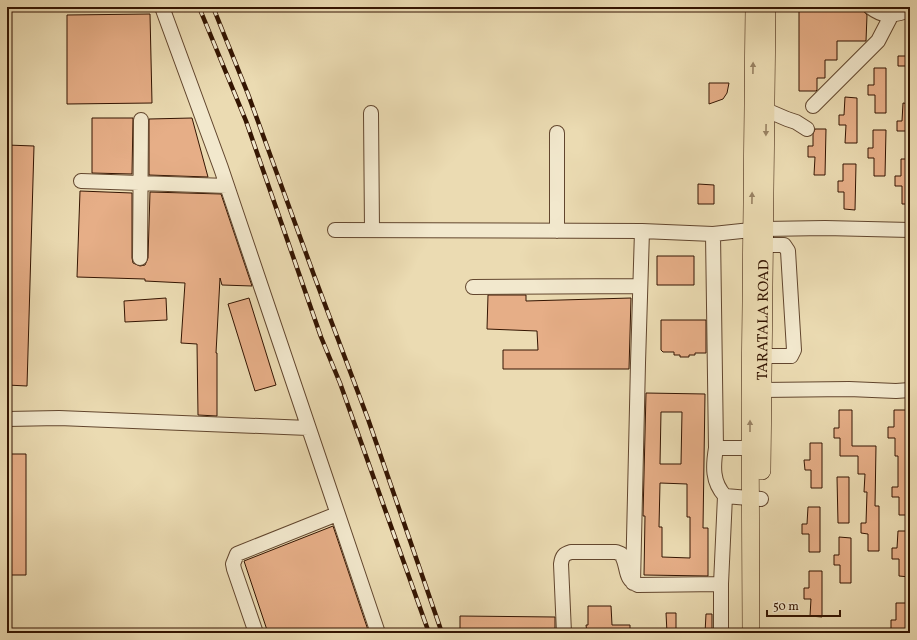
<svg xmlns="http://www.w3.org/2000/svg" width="917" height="640" viewBox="0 0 917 640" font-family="Vollkorn,serif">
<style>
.building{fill:#e6ae87;stroke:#341502;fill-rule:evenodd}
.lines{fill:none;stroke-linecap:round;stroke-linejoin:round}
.minor-casing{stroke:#62462e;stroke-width:16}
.major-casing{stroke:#341502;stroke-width:18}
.minor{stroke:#f2e8cd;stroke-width:14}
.major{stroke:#ebdbb2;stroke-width:17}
.rail-casing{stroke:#341502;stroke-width:4.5}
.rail{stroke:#f2e8cd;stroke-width:3;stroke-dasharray:9;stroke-linecap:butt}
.oneway{fill:#998263}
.labels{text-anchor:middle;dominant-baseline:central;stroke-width:4;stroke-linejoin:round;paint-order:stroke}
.street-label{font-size:15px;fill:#341502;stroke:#f2e8cd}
</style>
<rect width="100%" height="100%" fill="#ebdbb2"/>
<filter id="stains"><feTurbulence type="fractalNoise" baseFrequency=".005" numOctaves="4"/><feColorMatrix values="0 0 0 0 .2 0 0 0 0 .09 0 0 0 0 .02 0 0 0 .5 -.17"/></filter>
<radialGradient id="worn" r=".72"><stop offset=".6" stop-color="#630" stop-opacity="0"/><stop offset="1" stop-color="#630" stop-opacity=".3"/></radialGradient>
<!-- building -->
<path class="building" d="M799 7 862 9 867 15 866 41H837V60H825V78H817V90L816 91H799Z
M150 14 152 103 67 104V15Z
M898 56H910V66H898Z
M874 68H886V113H875V95H868V85H874Z
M709 83H729L727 93 723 99 709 104Z
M845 97 857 98V143H845L846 125H839V115H844Z
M903 103 910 104V131H897V121H902Z
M92 118H133L132 174 92 173Z
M192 118 208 177 149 175V119Z
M815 129H826L825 175H814L815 157H808V146H813V134Z
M873 130H886L885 176H874V158H868V148H873Z
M7 145 34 146 27 386 7 385Z
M901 159H910V204H902V186H895V176H901Z
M843 164H856L855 210 844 209V192H838V181H843Z
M698 184 714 185V204H698Z
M80 191 132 193V258L133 263 140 266 145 265 148 258 150 192 221 194 252 286 222 285 220 278 216 353H217V416L198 415 197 344 181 343 185 283 145 281V279L77 277Z
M657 256H694V285H657Z
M488 295H526V301L631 298 629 369H503V350H538L537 331 487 329Z
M166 298 167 320 125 322 124 301Z
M249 298 276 385 255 391 228 304Z
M661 320H706V353H695V355H689V357H680V355H674V352H663L661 350Z
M646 393 705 394 703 528H708V576L644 575 645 516H643ZM661 412H682L681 464H660ZM660 483 687 484V517H690V558L662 557V527H659Z
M839 410H852V446H876L875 506H879V551H868V534L861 533V523H866L867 492H864L865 474H858V456H840V438H834V428H839Z
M894 410H906V470H910V515H899V497H892V487H898V456H895V438H888V427H894Z
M810 443H822V488H811V470H805L804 460H810Z
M7 454H26V575H7Z
M837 477H849V523H838Z
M808 507H820V552H809V534H802V524H807Z
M333 526 369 633H268L244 561Z
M898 531H910V577L899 576V559H892V548H897Z
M839 537 851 538V583H840V565H834V555H839Z
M809 571H822V617L810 616 811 599H804V588H809Z
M896 603H909V633H897V630H891V620H896Z
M588 606H611L612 625H630V633H587L586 625H588Z
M666 613H676V633H667Z
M706 614H712V633H705Z
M460 616 555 617V633H460Z"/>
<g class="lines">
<!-- minor casing -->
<g class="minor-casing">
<path id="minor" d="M162 7 221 168 378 633
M870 7C886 19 893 15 910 10
M813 106 878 41 891 16
M766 110 787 119 796 122 807 129
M371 113 372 230
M81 181 227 186
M764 229 825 228 910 230
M335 230 642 231 713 234 751 230
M557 231V133
M713 234 716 448C713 466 712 482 725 496L721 584V633
M140 258 141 120
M473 287 640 286
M763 356H791L794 350 788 251 784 245H764
M762 390 849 389 896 391 910 390
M7 419 59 418 308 428
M716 448H761
M725 496 761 499
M633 583 638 363 642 231
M256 633 234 569 233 564 237 554 337 514
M564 633 561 564C562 556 564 554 571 552H616L621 554C629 566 623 579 638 585L721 584"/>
</g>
<!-- major casing -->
<g class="major-casing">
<g id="major">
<path id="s1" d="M762 471 767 7"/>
<path d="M751 633 750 401 754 7"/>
</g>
</g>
<!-- minor -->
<use href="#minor" class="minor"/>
<!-- major -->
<use href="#major" class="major"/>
<!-- rail casing -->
<g class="rail-casing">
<path id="rail" d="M199 7 246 121 321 337 340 383 429 633
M213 7 248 94 315 278 368 419 442 633"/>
</g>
<!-- rail -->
<use href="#rail" class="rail"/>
</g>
<!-- one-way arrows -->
<defs><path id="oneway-solid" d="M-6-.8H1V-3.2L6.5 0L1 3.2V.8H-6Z"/></defs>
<g class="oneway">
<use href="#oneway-solid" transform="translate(753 68) rotate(-89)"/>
<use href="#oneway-solid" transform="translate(766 130) rotate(91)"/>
<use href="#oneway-solid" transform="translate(752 198) rotate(-89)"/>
<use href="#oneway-solid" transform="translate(750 426) rotate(-90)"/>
</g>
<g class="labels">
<!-- street labels -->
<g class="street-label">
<text stroke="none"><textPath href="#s1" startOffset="151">TARATALA ROAD</textPath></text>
</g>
</g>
<!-- margin -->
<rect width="917" height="640" fill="none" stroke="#ebdbb2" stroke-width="24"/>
<rect x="8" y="8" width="901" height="624" fill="none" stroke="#341502" stroke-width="2"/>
<rect x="12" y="12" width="893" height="616" fill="none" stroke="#341502"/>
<!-- scale -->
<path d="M767 610v6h73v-6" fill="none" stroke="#341502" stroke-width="2"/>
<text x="773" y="610" font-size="12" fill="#341502" stroke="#f2e8cd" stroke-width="3" paint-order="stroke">50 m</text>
<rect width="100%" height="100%" filter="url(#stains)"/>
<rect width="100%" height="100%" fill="url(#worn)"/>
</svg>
